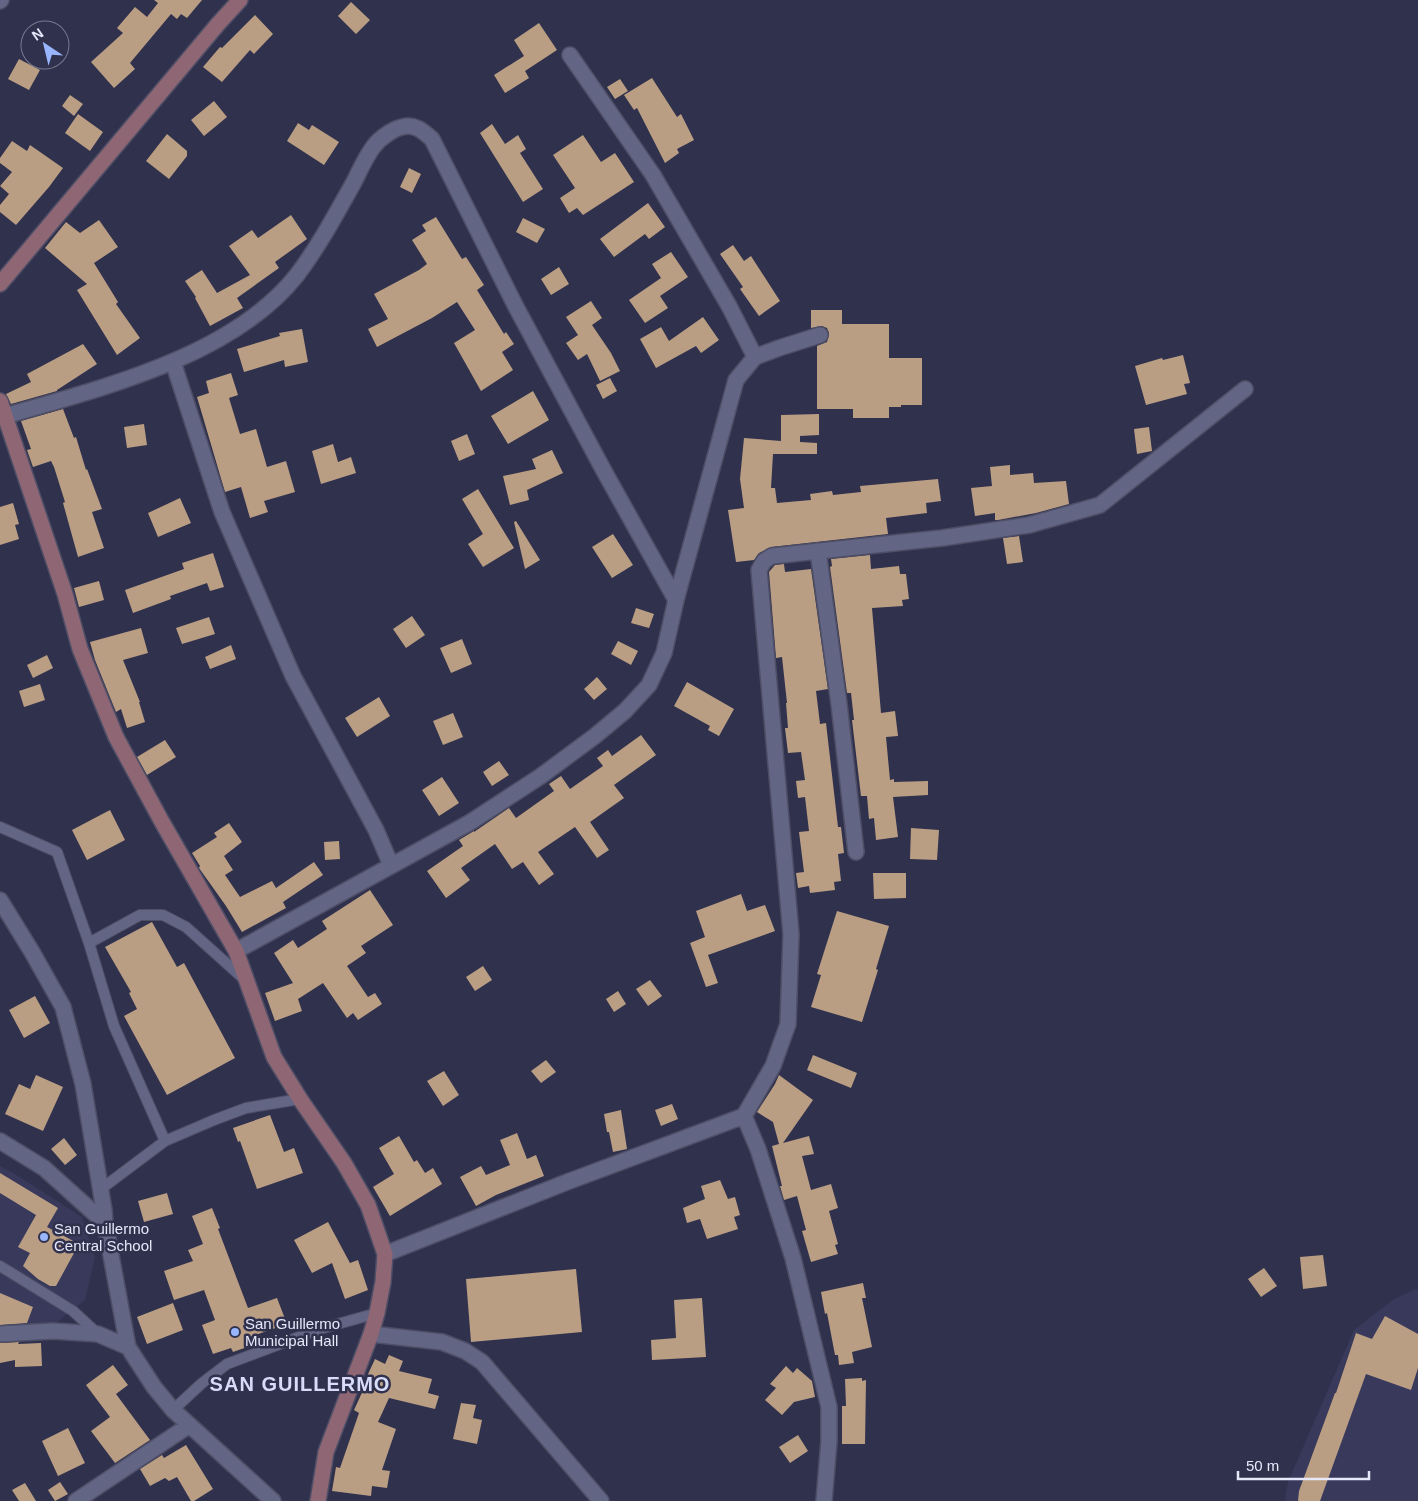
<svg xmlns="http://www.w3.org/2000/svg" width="1418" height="1501" viewBox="0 0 1418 1501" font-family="Arial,sans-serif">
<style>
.built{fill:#393a5b}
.building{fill:#ba9e84}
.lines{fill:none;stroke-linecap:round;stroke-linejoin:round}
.lane-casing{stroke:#4e4e66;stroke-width:12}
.street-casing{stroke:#4e4e66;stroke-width:18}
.secondary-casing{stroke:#4e4e66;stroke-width:18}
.lane{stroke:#626584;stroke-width:10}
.street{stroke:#626584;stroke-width:15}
.secondary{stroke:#8f6674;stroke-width:15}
.poi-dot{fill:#99b5fd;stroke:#30314d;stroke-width:2}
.labels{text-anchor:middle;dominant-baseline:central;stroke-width:5;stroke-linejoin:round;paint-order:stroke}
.poi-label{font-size:15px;fill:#e6e8fa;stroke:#30314d;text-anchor:start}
.district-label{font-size:20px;font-weight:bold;letter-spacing:1px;fill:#d9dcf9;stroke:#30314d}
</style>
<rect width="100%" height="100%" fill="#30314d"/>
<!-- built -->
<path class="built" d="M0 1166 15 1174 82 1217 95 1257 85 1300 48 1329 0 1334Z
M1416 1289 1418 1290V1501H1285L1288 1482 1354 1330 1394 1299Z"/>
<!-- building -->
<path class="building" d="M154 0H202L187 18 181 14 177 19 171 14 130 63 135 69 114 88 91 62 123 33 117 28 135 7 147 17 158 3Z
M351 2 370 20 356 34 338 16Z
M255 15 273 34 254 54 250 50 222 82 203 67 220 47 222 48Z
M539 23 557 50 525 71 529 78 505 93 494 75 524 56 514 40Z
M19 59 40 70 29 90 8 79Z
M652 78 677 117 681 114 694 140 677 149 679 153 665 163 637 108 634 110 624 95Z
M620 79 628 91 615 99 607 87Z
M70 95 83 104 74 116 62 106Z
M214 101 227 117 204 136 191 120Z
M78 114 103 132 90 151 65 133Z
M298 123 309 130 312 125 339 142 324 165 287 141Z
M492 124 505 144 518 135 526 149 520 153 543 189 523 202 480 133Z
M167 134 187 151V156L169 179 146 161Z
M583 135 601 162 615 153 634 182 583 215 577 208 569 213 560 198 575 188 553 155Z
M12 141 27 151 30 145 63 168 49 187 16 225 0 212V205L9 194 0 186 12 172 0 163V158Z
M409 168 421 174 412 193 400 187Z
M648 203 665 227 649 239 645 234 614 257 600 239Z
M291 215 307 239 275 262 279 268 237 298 243 308 210 326 195 298 196 297 185 281 202 270 217 293 250 275 229 246 252 230 258 238Z
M436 217 462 259 466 257 484 285 477 290 504 334 506 332 514 344 502 352 513 370 481 391 454 343 475 330 457 302 432 318 377 347 368 329 388 319 374 294 419 270 427 264 412 240 426 231 422 225Z
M523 218 545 229 537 243 516 232Z
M99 220 118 247 94 263 118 302 116 304 140 338 117 355 77 290 87 284 45 248 66 222 80 233Z
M733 245 744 261 751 256 780 301 759 316 740 289 743 287 720 254Z
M671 252 688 277 660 296 668 308 645 323 629 300 661 278 652 264Z
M559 267 569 284 551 295 541 279Z
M591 301 602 318 592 325 611 353 620 371 600 381 587 354 578 360 566 343 578 335 566 317Z
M811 310H842V324H889V358H922V405H901V407H889V418H853V409H817V346L827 342 829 333 827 328 822 326 811 328Z
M703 317 719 340 701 353 696 346 656 368 640 339 661 327 669 341Z
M302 329 308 362 285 367 284 360 244 372 237 349 280 336 279 333Z
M83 344 97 364 57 390V391L11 404 6 394 31 382 27 374Z
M1183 355 1190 383 1184 384 1187 394 1146 405 1135 366 1162 358 1163 360Z
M231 373 238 395 229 398 240 434 256 429 267 467 286 461 295 492 264 501 268 512 250 518 241 487 225 492 197 397 209 393 206 381Z
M610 378 617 391 603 399 596 385Z
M533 391 549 420 508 444 491 416Z
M63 409 74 438 76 437 86 470 87 469 102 509 92 512 104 548 78 557 63 503 65 502 54 467 51 461 33 467 27 450 31 449 21 421Z
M819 414V435L800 436V442L817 443V454H773L771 488H775L777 503 811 500 810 494 832 491 833 495 861 492 860 486 938 479 941 501 926 503 927 513 886 518 888 534 771 547 759 553 754 560 736 562 728 510 744 508 740 479 744 438 781 441V415Z
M144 424 147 445 127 448 124 427Z
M1149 427 1152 451 1137 454 1134 429Z
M467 434 475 454 459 461 451 441Z
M333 444 338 462 351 457 356 473 321 484 312 451Z
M552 450 563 473 527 490 529 500 510 505 503 476 536 469 532 459Z
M1010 465V475L1033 473 1034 483 1066 481 1069 504 1036 513 998 520H995V513L975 516 971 488 992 486 990 467Z
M478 489 514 548 483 567 468 544 483 534 462 499Z
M180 498 191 523 158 537 148 513Z
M13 503 19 524 15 525 19 539 0 545V507Z
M516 521 540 560 525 569 514 522Z
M613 534 633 565 612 578 592 547Z
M1019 536 1023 562 1007 564 1003 538Z
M213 553 224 587 210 591 207 583 170 596 171 599 133 613 125 590 184 569 182 563Z
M870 555 871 569 899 566 900 574H906L909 599 902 600 903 606 872 608 881 713 895 711 898 736 886 737 890 780 894 779V782L928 781V795L893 797 898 837 876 840 874 818 869 819 867 796H861L852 720H854L851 693H847L830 567 832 566 831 559Z
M784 564 785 572 811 569 828 689 816 691 820 724 826 723 838 827H841L844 853 838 854 841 881 834 882 835 890 810 893 809 886 798 888 796 873 804 872 799 832 809 831 805 797 798 798 796 781 805 780 801 752 788 753 785 728H788L786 703H787L782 657 776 658 769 572 775 565Z
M99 581 104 600 79 607 74 588Z
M636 608 654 614 649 628 631 623Z
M412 616 425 635 406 648 393 629Z
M209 617 215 634 182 644 176 628Z
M141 628 148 653 123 660 140 702H139L145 722 127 728 121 709 116 712 95 660 90 642Z
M462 639 472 664 451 673 440 648Z
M618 641 638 651 631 665 611 654Z
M231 645 236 659 210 669 205 657Z
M47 655 53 668 33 678 27 665Z
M597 677 607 689 594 700 584 689Z
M687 682 734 709 719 736 708 730 710 726 674 706Z
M40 684 45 700 24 707 19 691Z
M379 697 390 716 357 737 345 718Z
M453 713 463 737 443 745 433 721Z
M641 735 656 755 614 785 624 798 590 822 609 850 597 858 575 827 538 852 554 874 539 885 523 862 512 869 495 844 461 868 470 880 446 898 427 871 463 846 459 840 474 831V832L509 808 516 818 554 791 549 784 561 776 570 789 603 766 597 758 608 750 612 756Z
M165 740 176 757 147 775 137 757Z
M499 761 509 775 492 786 483 772Z
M442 777 459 803 439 816 422 790Z
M110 810 125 840 87 860 72 830Z
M229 823 242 842 224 856 233 870 225 875 240 897 272 881 276 888 314 862 323 875 283 902 286 908 242 932 226 906 199 868 200 866 192 853 217 837 214 833Z
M911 828 939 830 937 860 910 859Z
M339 841 340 859 325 860 324 842Z
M873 873H906V898L874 899Z
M370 890 393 925 361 946 366 953 347 966 368 997 375 993 382 1004 358 1020 353 1013 347 1018 323 983 298 999 302 1011 275 1021 265 993 293 983 274 953 293 940 298 948 327 929 322 921Z
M741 894 747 911 765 905 775 931 708 955 718 983 706 987 690 943 705 937 696 911Z
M837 911 889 926 876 969 878 970 862 1022 811 1007 821 975 817 974Z
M152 922 177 967 184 963 235 1058 167 1095 124 1016 137 1009 129 993 131 992 105 947Z
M483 966 492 980 475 991 466 977Z
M650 980 662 996 648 1006 636 989Z
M618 991 626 1004 614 1012 606 999Z
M35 996 50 1023 24 1038 9 1010Z
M813 1055 857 1073 851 1088 807 1070Z
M546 1060 556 1072 541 1083 531 1071Z
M444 1071 459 1095 443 1106 427 1081Z
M36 1075 63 1087 43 1131 5 1114 19 1084 30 1089Z
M779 1075 813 1100 783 1143 809 1136 814 1154 802 1156 811 1190 831 1184 838 1208 829 1211 838 1244 835 1245 838 1254 811 1262 802 1231 806 1230 797 1196 784 1200 780 1186H782L772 1146 779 1144 773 1122 757 1112 775 1084Z
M672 1104 678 1119 661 1126 655 1110Z
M621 1110 627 1149 613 1152 609 1132H607L604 1114Z
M270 1115 284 1152 294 1148 303 1173 257 1189 240 1141 238 1142 233 1128Z
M517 1133 527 1159 536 1155 544 1176 496 1195 476 1206 460 1177 481 1166 486 1175 510 1165 500 1140Z
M399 1136 414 1162 417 1160 425 1173 433 1168 442 1184 390 1216 373 1187 394 1174 379 1148Z
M64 1138 77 1155 65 1165 51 1149Z
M0 1173 58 1208 47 1227 79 1244 56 1286H50L38 1279 23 1266 30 1253 18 1247 36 1215 0 1193Z
M720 1180 728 1199 735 1197 740 1215 734 1217 738 1229 707 1239 700 1219 687 1223 683 1208 705 1199 701 1186Z
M167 1193 173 1214 144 1222 138 1201Z
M212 1208 220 1228 218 1229 248 1308 277 1298 287 1324 247 1338 250 1346 233 1352 231 1348 213 1354 202 1325 215 1320 204 1290 174 1300 164 1271 193 1261 188 1250 203 1244 192 1216Z
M328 1222 350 1263 358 1260 368 1290 345 1299 332 1263 312 1273 294 1240Z
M1323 1255 1327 1286 1303 1289 1300 1257Z
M1264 1268 1277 1286 1261 1297 1248 1279Z
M576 1269 582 1332 471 1342 466 1279Z
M863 1283 866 1298H862L872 1347 852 1352 854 1363 839 1365 838 1355H835L827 1313 825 1314 821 1292Z
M0 1293 33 1307 27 1323 0 1325Z
M702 1298 706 1357 652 1360 651 1340 676 1338 674 1300Z
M173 1303 183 1330 147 1344 137 1317Z
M1385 1316 1418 1334V1368L1411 1390 1366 1374 1320 1501H1298L1299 1491 1335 1393H1336L1356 1333 1372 1339Z
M19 1342 18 1344 41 1343 42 1366 15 1367V1360L0 1363V1343Z
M389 1355 403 1361 399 1371 432 1379 428 1393 439 1396 435 1409 389 1398 378 1422 396 1429 382 1470 390 1471 387 1488 372 1486 371 1496 332 1491 336 1467 340 1468 359 1413 354 1410 365 1386 363 1385 375 1359 385 1364Z
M113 1365 128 1385 116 1394 150 1440 115 1463 91 1431 110 1417 86 1385Z
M786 1366 793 1373 797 1368 812 1381 815 1397 794 1402 782 1415 765 1400 776 1388 770 1384Z
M862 1378V1381L866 1380 865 1444H842V1406H846L845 1379Z
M461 1403 476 1405 473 1418 482 1420 477 1444 453 1439Z
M68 1428 85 1463 58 1476 42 1441Z
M798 1435 808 1451 790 1463 779 1447Z
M186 1445 213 1489 194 1501H191L177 1477 169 1481 165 1478 150 1486 140 1469 162 1455 164 1458Z
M60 1482 68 1494 55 1501 48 1490Z
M25 1483 36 1501H19L12 1490Z"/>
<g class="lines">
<!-- lane casing -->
<g class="lane-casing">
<path id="lane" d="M0 827 57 852 89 943 114 1026 165 1141
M89 943 140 915H163L186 927 244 979
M101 1189 165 1141 214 1120 246 1108 300 1099
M0 1266 73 1311 98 1334
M173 1410 201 1384 227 1364 320 1329 377 1313"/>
</g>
<!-- street casing -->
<g class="street-casing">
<path id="street" d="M0 1 1 0
M570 55 653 175 729 306 755 357
M173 362 222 512 293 676 376 830 391 865
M5 416C101 388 232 357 297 275 319 246 336 214 354 182 360 170 366 156 374 146 380 138 393 129 402 127 414 123 423 131 432 139L515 305 604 471 676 600
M818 551 839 704 856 852
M0 900 32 952 63 1007 83 1084 104 1210 105 1223 128 1347 154 1387 173 1410 273 1501
M236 951 469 823 541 776 595 736 625 711 649 685 664 653 676 600 736 380 755 357 779 348 820 335
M744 1116 758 1149 793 1258 829 1407V1441L824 1501
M0 1141 44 1168 105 1223
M385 1254 567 1182 744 1116 773 1066 788 1024 791 934 759 570 764 561 772 556 942 538 1029 525 1100 505 1245 389
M0 1334 53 1331 98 1334 128 1347
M371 1334 442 1342 465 1351 482 1362 601 1501
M76 1501 188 1426"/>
</g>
<!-- secondary casing -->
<g class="secondary-casing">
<path id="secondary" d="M0 284 218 24 240 0
M0 401 65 594 80 649 116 737 162 822 236 951 274 1057 300 1099 344 1163 368 1205 385 1254 383 1282 377 1313 371 1334 326 1452 318 1501"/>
</g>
<!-- lane -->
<use href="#lane" class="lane"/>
<!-- street -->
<use href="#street" class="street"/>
<!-- secondary -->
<use href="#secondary" class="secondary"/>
</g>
<!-- markers -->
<g class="poi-dot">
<circle cx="44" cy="1237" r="5"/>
<circle cx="235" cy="1332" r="5"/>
</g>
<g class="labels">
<!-- poi labels -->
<g class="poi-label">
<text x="54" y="1228">San Guillermo<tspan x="54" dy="17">Central School</tspan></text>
<text x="245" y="1323">San Guillermo<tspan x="245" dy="17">Municipal Hall</tspan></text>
</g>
<!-- district labels -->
<g class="district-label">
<text x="300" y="1384">SAN GUILLERMO</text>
</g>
</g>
<!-- north arrow -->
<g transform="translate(45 45) rotate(325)"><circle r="24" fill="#30314d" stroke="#797a92"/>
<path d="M0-4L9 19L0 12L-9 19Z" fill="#99b5fd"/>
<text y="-8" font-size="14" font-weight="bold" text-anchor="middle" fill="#e6e8fa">N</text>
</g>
<!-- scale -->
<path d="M1238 1471v8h131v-8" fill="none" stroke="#e6e8fa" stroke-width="2.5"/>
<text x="1246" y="1471" font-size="15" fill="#e6e8fa" stroke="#30314d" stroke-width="4" paint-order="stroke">50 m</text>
</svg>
